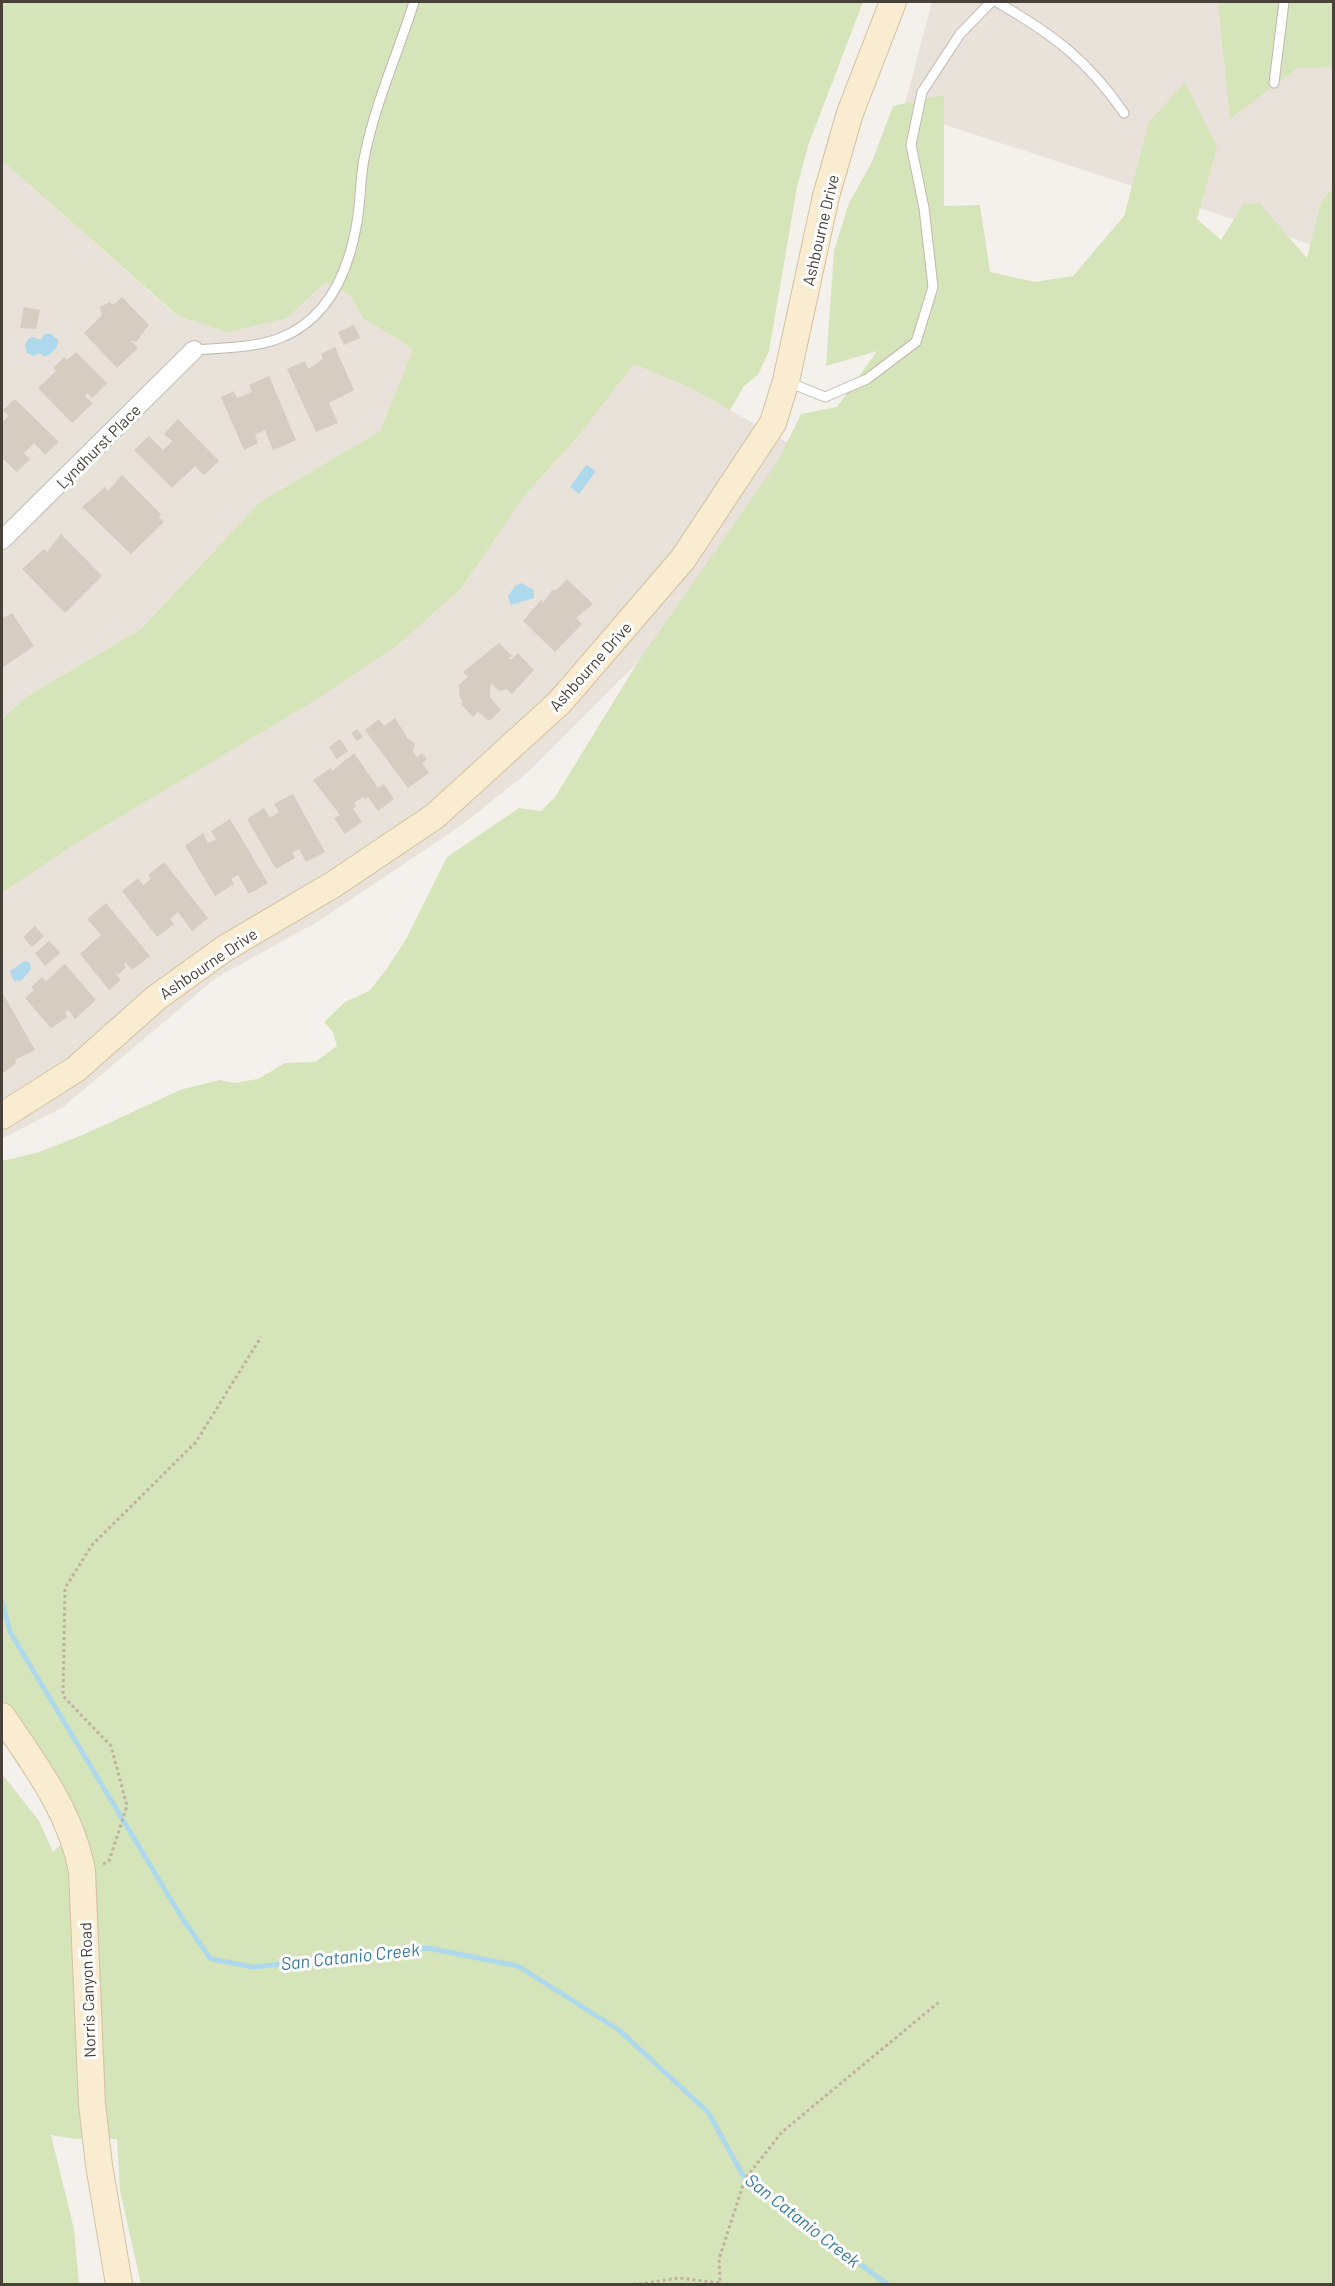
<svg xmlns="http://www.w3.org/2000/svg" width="1335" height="2286" viewBox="0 0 1335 2286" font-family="Barlow,sans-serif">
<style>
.residential{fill:#e8e2da}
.green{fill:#d5e4b9}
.water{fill:#aed8eb}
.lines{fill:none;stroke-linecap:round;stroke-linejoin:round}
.stream{stroke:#aed8eb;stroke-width:5}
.building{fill:#d5ccc2}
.lane-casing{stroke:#bfb8af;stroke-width:11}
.street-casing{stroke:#bfb8af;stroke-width:20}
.secondary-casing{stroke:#d2c1a1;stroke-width:28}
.path{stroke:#c0b2a1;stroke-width:3;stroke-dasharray:3 3;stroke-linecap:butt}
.lane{stroke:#fff;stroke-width:9}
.street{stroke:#fff;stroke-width:18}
.secondary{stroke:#faecd0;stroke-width:26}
.labels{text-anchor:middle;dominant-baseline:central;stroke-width:6;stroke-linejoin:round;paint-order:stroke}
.street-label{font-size:16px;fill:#48413a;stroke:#fff}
.water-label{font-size:18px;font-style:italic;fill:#387b9c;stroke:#fff}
</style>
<rect width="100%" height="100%" fill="#f4f1ec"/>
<!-- residential -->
<path class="residential" d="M932 2H1333V252L903 111Z
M4 162 178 317 287 318 326 282 350 295 363 318 413 349 380 431 260 502 141 629 28 696 2 719V166Z
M634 364 695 390 797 448 638 662 527 773 463 824 319 921 216 978 63 1107 2 1139V893L75 844 316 700 398 645 460 590 525 495 580 434Z"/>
<!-- green -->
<path class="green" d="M2 2H863L808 146 797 187 769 351 758 375 744 386 730 410 695 390 634 364 580 434 525 495 460 590 398 645 316 700 75 844 2 893V719L28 696 141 629 260 502 380 431 413 349 363 318 350 295 326 282 287 318 228 332 178 316 5 163 2 166Z
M1218 2H1333V67L1298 68 1230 119Z
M1185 82 1217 147 1197 219 1221 240 1244 203 1260 204 1307 258 1321 202 1333 188V2284H141L120 2191 117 2139H76L51 2135 74 2229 79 2284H2V1774L39 1821 53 1852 81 1825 62 1784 2 1699V1161L39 1152 85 1134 180 1090 219 1080 235 1083 258 1079 285 1063 315 1062 337 1046 333 1032 324 1022 345 1002 369 991 386 970 406 939 447 857 519 808 541 811 555 797 638 662 778 461 801 414 837 407 877 351 826 366 834 251 849 203 872 162 893 106 944 95V206L980 205 990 272 1035 282 1073 276 1124 216 1149 122Z"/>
<!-- water -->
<path class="water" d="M45 334H51L58 340C59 347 51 356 44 356L39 353 34 356 27 353 25 345 28 339 33 337 41 340Z
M586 465 596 471 579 494 570 487Z
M521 583 534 590V598L511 605 508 596 515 586Z
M25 961 30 963 31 969 22 980 14 981 10 971Z"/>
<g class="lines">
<!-- stream -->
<path class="stream" d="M2 1601 10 1632 182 1918 211 1959 253 1967 428 1948 518 1966 619 2030 708 2112 745 2179 887 2284"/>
</g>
<!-- building -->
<path class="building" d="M122 297 149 325 136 342 130 340 138 348 117 368 84 333 102 315 100 307 110 302 113 305Z
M24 307 40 310 36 329 20 328Z
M354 325 360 338 344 345 338 332Z
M335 347 354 390 329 403 338 423 316 432 287 369 305 361 308 369 323 359 321 354Z
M76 352 107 383 92 398 87 393 85 396 93 403 72 423 38 388 56 371 53 368 64 357 67 360Z
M269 376 296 440 273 450 265 430 255 435 258 443 244 450 221 397 234 391 237 398 252 392 249 385Z
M15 399 59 442 45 455 34 443 24 453 30 459 17 472 2 458V422L9 416 3 410Z
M178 419 219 461 204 475 195 466 172 488 134 450 149 436 163 450 172 441 164 434Z
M122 475 161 514 159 517 164 522 131 554 82 507 105 487 108 491Z
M61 534 102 576 65 613 22 569 44 549 47 552Z
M567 579 593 604 576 618 582 624 555 652 523 621 541 600 543 603 552 590H556Z
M12 613 34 646 2 668V615L4 618Z
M499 643 512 656 509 658 511 660 518 653 534 670 512 694 507 689 499 691 492 684 490 686V697L501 710 489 721 478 712 473 717 461 704 463 702 460 698 459 685 468 677 463 672Z
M395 718 408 739 415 743 413 752 417 757 422 753 427 759 422 763 429 773 408 788 365 730 379 719 384 726Z
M357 729 363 737 357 741 351 733Z
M340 739 348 751 337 759 329 747Z
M354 753 378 788 384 784 394 799 378 811 368 797 365 800 363 797 354 803 356 806 353 809 362 822 345 834 334 818 340 815 313 780 331 768 332 771Z
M293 794 325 852 306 862 299 849 292 853 295 858 276 869 247 819 264 808 270 818 279 812 274 804Z
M230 819 268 883 249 894 238 875 231 879 234 884 215 896 185 846 203 833 208 843 216 839 211 831Z
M164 862 208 918 192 931 178 912 170 919 174 924 157 937 122 891 138 878 143 885 151 879 148 875Z
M106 903 150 956 132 970 126 963 124 964 126 967 119 974 115 973 121 980 109 990 80 954 101 935 87 919Z
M35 926 44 936 32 947 23 937Z
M49 941 60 953 45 966 35 953Z
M65 964 96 1000 75 1019 68 1010 65 1013 68 1017 51 1028 25 998 34 990 31 987 42 977 46 981Z
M2 992 35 1050 15 1060 16 1063 2 1074Z"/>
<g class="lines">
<!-- lane casing -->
<g class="lane-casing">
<path id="lane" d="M997 2C1052 34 1087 59 1124 113
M1274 83 1284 2
M194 350C221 348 255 348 280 338 329 319 349 270 357 222 361 199 360 176 365 154 376 101 398 53 414 2
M788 382 825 397 867 379 916 342 933 287 924 208 911 145 922 92 960 34 991 2"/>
</g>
<!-- street casing -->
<g class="street-casing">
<path id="street" d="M2 540 194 350"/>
</g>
<!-- secondary casing -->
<g class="secondary-casing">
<path id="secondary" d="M2 1116 76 1069 156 998 224 949 334 884 435 816 560 702 683 559 773 423 786 381 826 196 850 113 893 2
M2 1716C35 1765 71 1812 82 1871L92 2104 99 2165 119 2284"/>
</g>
<!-- path -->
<path class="path" d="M103 1864 109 1861 127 1806 111 1746 63 1696 65 1588 92 1545 196 1442 261 1337
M639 2284 679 2278 720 2283 719 2259 745 2179 782 2132 939 2002"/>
<!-- lane -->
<use href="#lane" class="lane"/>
<!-- street -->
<use href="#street" class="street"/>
<!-- secondary -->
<use href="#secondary" class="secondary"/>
</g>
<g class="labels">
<!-- street labels -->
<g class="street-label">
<text transform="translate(820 230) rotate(-77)">Ashbourne Drive</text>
<text transform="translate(98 446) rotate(-45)">Lyndhurst Place</text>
<text transform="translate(590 666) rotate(-48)">Ashbourne Drive</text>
<text transform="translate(208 963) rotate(-34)">Ashbourne Drive</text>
<text transform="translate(87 1990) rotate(-92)">Norris Canyon Road</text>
</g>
<!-- water labels -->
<g class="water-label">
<text transform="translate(350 1956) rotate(-6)">San Catanio Creek</text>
<text transform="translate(803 2220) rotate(38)">San Catanio Creek</text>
</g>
</g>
<!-- border -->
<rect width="1335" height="2286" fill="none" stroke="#48413a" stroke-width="6"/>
</svg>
